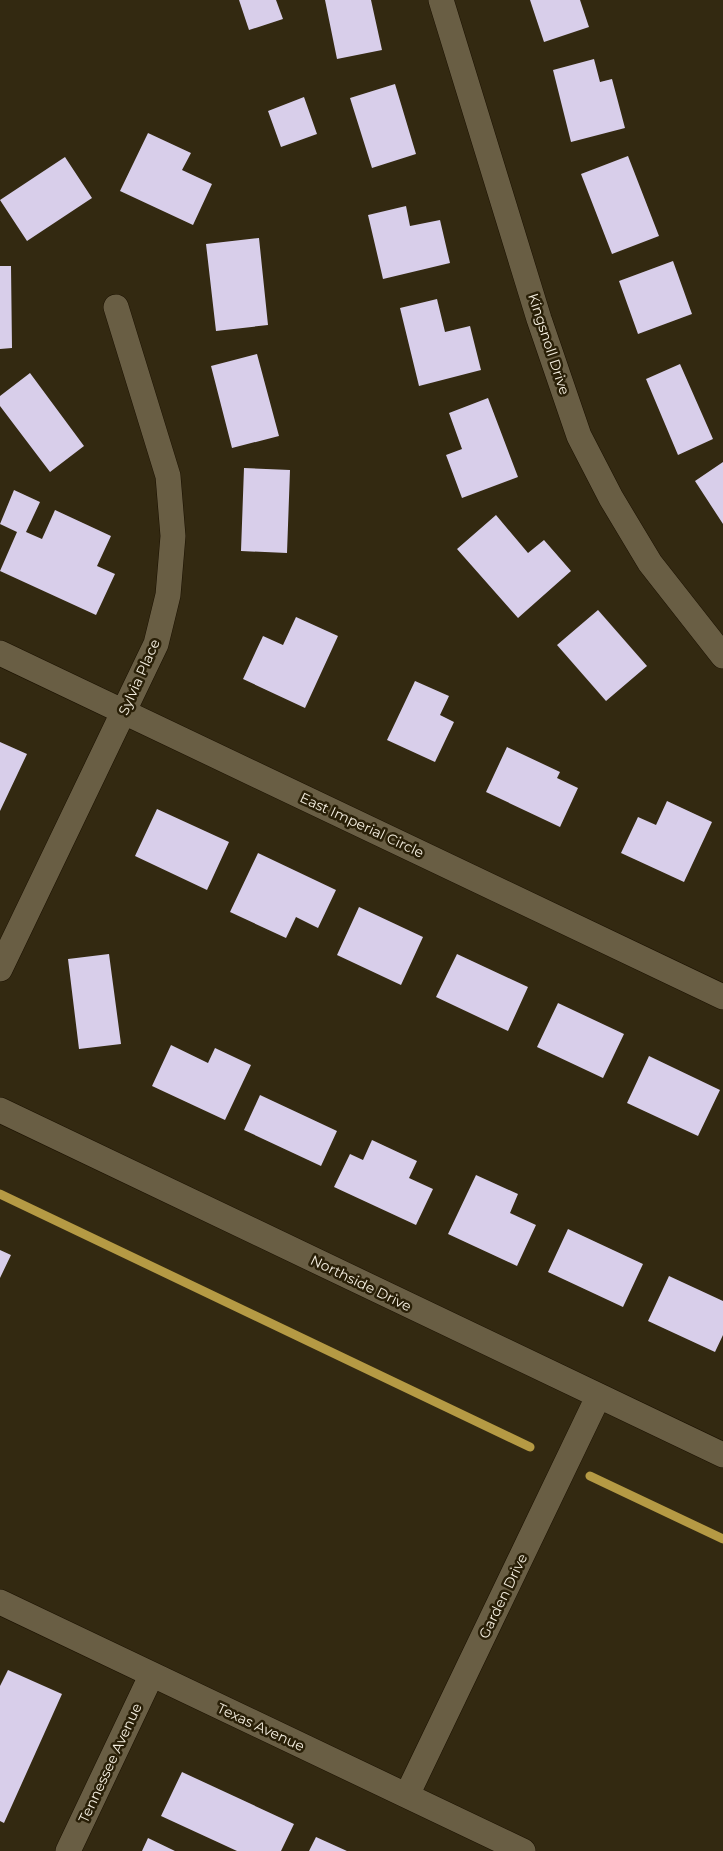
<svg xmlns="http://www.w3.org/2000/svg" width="723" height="1851" viewBox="0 0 723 1851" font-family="Montserrat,sans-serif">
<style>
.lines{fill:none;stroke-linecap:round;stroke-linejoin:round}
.stream{stroke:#b59a44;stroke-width:9}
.building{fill:#d8ceea}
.minor-casing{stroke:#1b1100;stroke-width:26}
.minor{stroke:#695e44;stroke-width:25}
.labels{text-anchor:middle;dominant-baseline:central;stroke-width:5;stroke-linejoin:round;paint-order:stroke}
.street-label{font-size:14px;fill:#f5efe1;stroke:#291f07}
</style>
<rect width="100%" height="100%" fill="#332911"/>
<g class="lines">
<!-- stream -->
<path class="stream" d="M0 1194 530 1447
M590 1476 723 1539"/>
</g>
<!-- building -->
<path class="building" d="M239 0H276L283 19 249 30Z
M325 0H371L382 50 337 59Z
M530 0H580L589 27 544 42Z
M594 59 600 82 612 79 625 128 571 142 553 70Z
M395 84 416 154 372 168 350 98Z
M304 97 317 134 281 147 268 111Z
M148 133 191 153 182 170 212 184 193 225 120 191Z
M628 156 659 236 612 254 581 174Z
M65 157 92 198 27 241 0 200Z
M406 206 410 226 440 220 450 263 383 279 368 215Z
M259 238 268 325 216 331 206 244Z
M673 261 692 314 638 334 619 281Z
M0 266H11L12 348 0 349Z
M437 299 445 332 470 326 481 370 419 386 400 308Z
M257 354 279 436 232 448 211 366Z
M680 364 713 439 678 455 646 379Z
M30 373 84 446 50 472 0 406V396Z
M488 398 518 477 462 498 446 455 462 449 449 413Z
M723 462V524L695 481Z
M244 468 290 470 287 553 241 551Z
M14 490 40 502 26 532 42 539 55 510 111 536 97 566 115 574 96 615 0 571 17 532 0 524Z
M496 515 528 553 544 540 571 571 518 618 457 549Z
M598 610 647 666 606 701 557 645Z
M296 617 338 636 305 708 243 679 263 636 283 645Z
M415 681 449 696 440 715 454 722 435 762 387 740Z
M0 742 27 754 0 811Z
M507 747 560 772 557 778 578 788 560 827 486 792Z
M667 801 712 822 684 882 621 853 638 817 656 825Z
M157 809 229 842 207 890 135 856Z
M258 853 336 890 318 928 296 917 286 938 230 912Z
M359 907 423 937 401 985 337 955Z
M109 954 121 1044 79 1049 68 959Z
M457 954 528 987 508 1031 436 997Z
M558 1003 624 1034 603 1078 537 1047Z
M171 1045 208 1063 215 1048 251 1065 225 1120 152 1086Z
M649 1056 720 1090 698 1136 627 1103Z
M260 1095 337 1131 321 1166 244 1130Z
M372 1140 417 1161 409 1178 433 1189 416 1225 334 1187 350 1154 363 1160Z
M476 1175 518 1194 510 1213 536 1225 517 1266 448 1234Z
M568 1229 643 1264 623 1307 548 1272Z
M0 1250 11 1255 0 1278Z
M669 1276 723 1301V1335L715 1352 648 1321Z
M8 1670 62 1694 4 1823 0 1821V1686Z
M182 1772 294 1824 281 1851H237L161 1816Z
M316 1837 347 1851H309Z
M148 1838 175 1851H142Z"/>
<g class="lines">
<!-- minor casing -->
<g class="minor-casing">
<path id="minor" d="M441 0 539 319 579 436 611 498 650 563 723 656
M0 653 723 997
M0 969 156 644 168 595 173 536 168 476 116 307
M0 1110 723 1455
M0 1602 523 1851
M407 1795 598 1397
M68 1851 151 1676"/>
</g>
<!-- minor -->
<use href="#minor" class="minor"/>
</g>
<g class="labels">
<!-- street labels -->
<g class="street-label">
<text transform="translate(549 344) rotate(72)">Kingsnoll Drive</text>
<text transform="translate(139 677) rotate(-66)">Sylvia Place</text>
<text transform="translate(362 825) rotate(25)">East Imperial Circle</text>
<text transform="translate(361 1283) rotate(26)">Northside Drive</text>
<text transform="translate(503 1596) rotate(-64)">Garden Drive</text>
<text transform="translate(261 1727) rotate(25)">Texas Avenue</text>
<text transform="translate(110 1763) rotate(-65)">Tennessee Avenue</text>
</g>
</g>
</svg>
